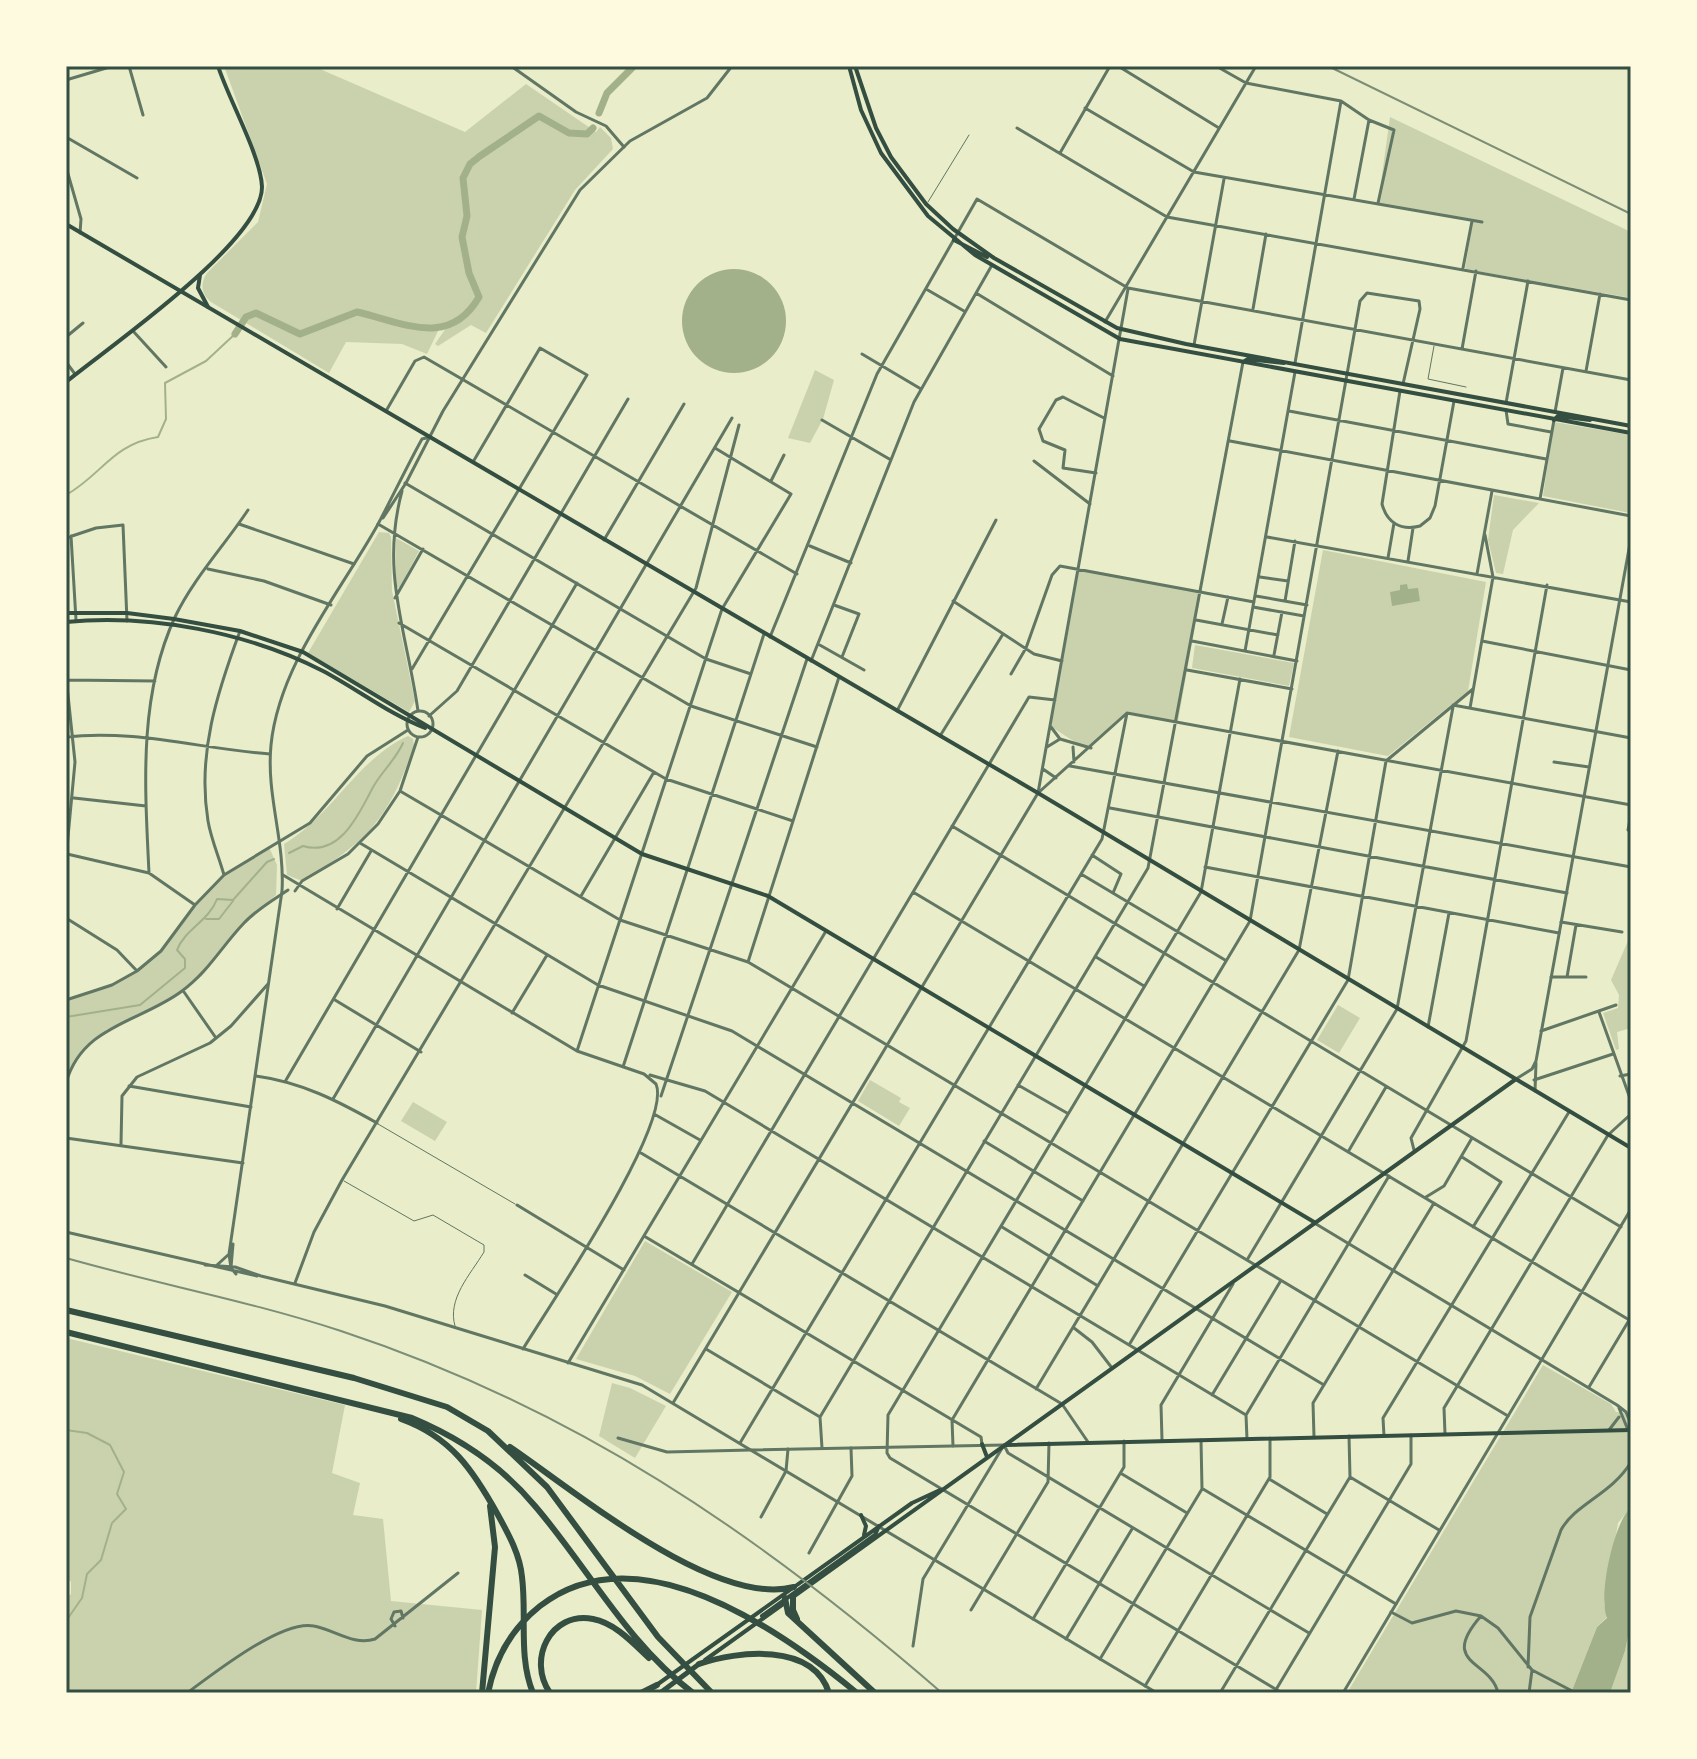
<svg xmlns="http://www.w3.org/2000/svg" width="1697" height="1759" viewBox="0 0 1697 1759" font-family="'Source Sans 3',sans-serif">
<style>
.green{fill:#cad2ad}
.water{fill:#a3b18a}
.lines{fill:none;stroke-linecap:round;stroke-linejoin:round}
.stream{stroke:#a3b18a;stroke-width:2}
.river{stroke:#a3b18a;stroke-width:7}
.service{stroke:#617663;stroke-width:1}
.minor{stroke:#617663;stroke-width:3}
.tertiary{stroke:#617663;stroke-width:3}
.secondary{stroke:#344e41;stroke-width:4}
.primary{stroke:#344e41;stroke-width:4}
.trunk{stroke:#344e41;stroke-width:5}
.motorway{stroke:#344e41;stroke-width:6}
.rail{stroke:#7c8e77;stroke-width:2}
.neatline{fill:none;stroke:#344e41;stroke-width:3}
</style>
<rect width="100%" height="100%" fill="#e9edc9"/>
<!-- green -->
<path class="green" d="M224 66H313L465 132 526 84 596 132 600 127 611 138 613 149 575 190 486 333 471 325 438 346 435 344 446 328 439 329 427 354 402 344 346 342 329 373 211 302C201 294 200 283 207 273L258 222 267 184Z
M1390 117 1631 232V298L1465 269 1473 221 1378 204Z
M815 370 834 380 823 419 810 443 788 438Z
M1554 422 1631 435 1630 513 1543 496Z
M1494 495 1539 503 1513 530 1503 574 1496 573 1488 540Z
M379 532 389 533 391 537 392 591 415 701 409 712 308 653Z
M396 538 419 551 400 587 396 588Z
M1323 550 1486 582 1468 691 1388 756 1289 737Z
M1079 568 1201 592 1178 721 1127 713 1086 749 1050 726Z
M1195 645 1294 663 1289 686 1192 668Z
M408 736 413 739 414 746C388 820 368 841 302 881L287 875 284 844C333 815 356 760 408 736Z
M269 847 277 865 276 895 245 922 202 976 174 997 106 1030 90 1043 80 1054 66 1083V1000L124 979 161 951 195 905 224 875Z
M1631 934V1028L1617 1032 1619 1049 1616 1050 1603 1013 1618 1008 1619 995 1611 980Z
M1338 1005 1360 1018 1339 1053 1317 1040Z
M870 1080 901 1098 899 1102 910 1108 899 1126 858 1101Z
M413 1102 447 1122 435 1141 401 1121Z
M645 1241 732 1292 670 1394 635 1376 576 1359Z
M66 1338 345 1405 332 1473 360 1483 353 1515 383 1519 391 1601 482 1610 476 1693H66V1598L71 1594V1582L66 1576Z
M1543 1365 1611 1404 1616 1412 1631 1413V1507L1618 1523 1604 1604 1607 1617 1597 1627 1571 1693H1347Z
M612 1383 630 1388 666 1406 635 1458 599 1436Z
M1631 1621V1693H1610L1625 1651Z"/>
<!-- water -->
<path class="water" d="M682 321a52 52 0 1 1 104 0a52 52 0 1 1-104 0Z
M1407 584 1408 589 1418 588 1420 601 1392 606 1390 592 1400 590V585Z
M1631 1507V1621L1625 1651 1610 1693H1571L1597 1627 1607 1618C1598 1597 1613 1524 1631 1507Z"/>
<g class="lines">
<!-- stream -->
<path class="stream" d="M66 495C102 475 112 444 158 437L166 419 165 383 206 361 235 334
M289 853 303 846C339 857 358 816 372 789 380 773 395 761 403 743
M206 919H219L233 901
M66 1017 140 1005 185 968V959L177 950C185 929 209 921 217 899L233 900 267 862 274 859
M66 1430 87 1433 110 1445 124 1472 117 1494 126 1509 112 1523 101 1560 87 1574 82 1598 66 1621
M66 1632V1644"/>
<!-- river -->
<path class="river" d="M599 113 607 93 634 66
M235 334 246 317 256 313 300 334 357 312C402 322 449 349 479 297L469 273 462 237 467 216 463 178 470 164 480 156 539 116 569 133 587 134 593 128"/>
<!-- service -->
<path class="service" d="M928 202 969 135
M1434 346 1428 379 1466 387
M378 1124 515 1204
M344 1181 414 1221 433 1215 484 1245V1252C470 1275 447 1299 455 1326"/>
<!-- minor -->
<path class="minor" d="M129 66 143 115
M511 66 576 112 606 126 624 147
M1118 66 1219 128
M1216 66 1246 83 1341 101 1369 120 1394 130 1378 203
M66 80 113 66
M1085 108 1194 172 1482 222
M1017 128 1167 217 1631 300
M66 137 137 178
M1060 153 1110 66
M1354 199 1369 120
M1463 268 1472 221
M926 289 964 311
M976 293 1113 376
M1253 309 1266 234
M1105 322 1256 66
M133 331 166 367
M66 337 83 323
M1194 345 1224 179
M1462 349 1476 271
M862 354 921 389
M66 362 75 374
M1295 363 1341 101
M1586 371 1600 294
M1400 391 1382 504C1387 523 1401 531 1420 526L1430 518 1435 506 1454 401
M1506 403 1528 281
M1506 410 1508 424 1551 432
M386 411 415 361 424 357 797 574
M1289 411 1546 459
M1555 412 1563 368
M822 420 891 460
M1230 441 1631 516
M1034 461 1090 504
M1096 473 1063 468 1065 450 1043 441 1039 429 1056 400 1063 397 1104 418
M771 481 784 455
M405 483 706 659 751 674
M402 491C380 573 407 632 418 711
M1540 499 1554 420
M239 524 354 564
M378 524 691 706 817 747
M71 536 76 620
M1267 537 1631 602
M66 538 96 528 123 525 127 621
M604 540 684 404
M810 546 851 563
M1388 558 1394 523
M1408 561 1413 528
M208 569 264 581 331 605
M1477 574 1492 491
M1260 577 1288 581
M1256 596 1307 605
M395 598 423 549
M953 601 1034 654 1062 661
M1285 601 1295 541
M834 605 859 614 842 657
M1253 607 1304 616
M1196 620 1278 635
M399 623 666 779 793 821
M1222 624 1228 597
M770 637 877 374 977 199 1128 288 1631 380
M1192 641 1297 661
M1482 641 1631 670
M818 644 864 670
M1245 651 1295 372
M1274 655 1282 612
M811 661 914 402 992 265
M412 669 587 375 540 348 473 462
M1187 670 1292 689
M1011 674 1026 648 1052 575 1060 566 1254 602
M66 676 75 762 66 858
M1240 679 1201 892 888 1415 887 1453 890 1458 1282 1693
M67 680 155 681
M1453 705 1631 738
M1470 708 1493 577 1485 535
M897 711 996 520
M407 724a13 13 0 1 1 26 0a13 13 0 1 1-26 0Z
M1127 713 1631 805
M429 716 457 691 628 399
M1051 727 1060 739 1091 748
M940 736 1003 634
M66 737C134 729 202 749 270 754
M1047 747 1060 739
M1073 747 1074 762
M1554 762 1589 767
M1070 766 1631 867
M1043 769 1056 778
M400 791 620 920 748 962 1508 1416
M1038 793 1128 289
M74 798 146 806
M1110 808 1567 893
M952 826 1621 1227
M1628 830 1631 814
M360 843 598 985 732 1031 1324 1385
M67 854 149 873 195 905
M1092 855 1121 874 1113 893
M1205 867 1559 933
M149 873C145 788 138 697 175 617 193 579 224 546 248 510
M1081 874 1225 960
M224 875C219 857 211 839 208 821 197 754 217 693 240 631
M283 875 577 1051 644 1074 656 1084C673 1124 549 1306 523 1349
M295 891 302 881 348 854 378 824 400 791 418 737
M913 892 1631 1321
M581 896 654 772
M337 909 371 851
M66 918 117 950 137 971
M1561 922 1622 932
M1096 957 1144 986
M748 962 839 677
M1551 977H1586
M1567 977 1576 925
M184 992 216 1038
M66 1000 112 985 137 971 161 951 195 905 224 875 310 823 367 756 408 730
M335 1000 421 1052
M1599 1012 1631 1101
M512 1013 547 955
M1428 1027 1449 913
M1541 1031 1616 1005
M577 1051 722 609 791 494 715 448
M623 1067 764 634
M650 1075 705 1091 1246 1415
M256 1076C301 1082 338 1101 377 1123
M1620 1076 1631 1074
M286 1080 577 583
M1534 1080 1613 1054
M66 1083C82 1025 141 1022 182 991 208 972 222 946 244 923 256 910 273 900 288 890
M1018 1085 1067 1113
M129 1086 251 1107
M661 1096 807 659
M333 1099 732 418
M654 1114 700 1140
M66 1138 243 1163
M984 1141 1083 1201
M121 1144 122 1096 137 1077 210 1043 231 1026 268 984
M1414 1150 1411 1138 1466 1041 1547 585
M1348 1152 1386 1087
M641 1153 1062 1404 1088 1442
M1462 1157 1501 1182 1473 1227
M1426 1197 1444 1186 1472 1138
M517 1205 624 1270
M1002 1227 1098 1286
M644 1236 981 1437 982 1444
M1247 1260 1397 1009 1453 707
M692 1264 1029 697 1055 700
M525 1275 556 1294
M295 1283 314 1232 342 1180 696 588 739 425
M1074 1328 1092 1342 1112 1368
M1129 1345 1348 980 1386 761 1473 689
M706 1349 820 1417
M1542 1359 1631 1209
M568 1363 826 931
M1589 1387 1631 1317
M1036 1389 1299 950 1338 751
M1212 1395 1280 1282
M673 1403 1038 793 1127 713
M1445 1434 1444 1408 1608 1135 1631 1114
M1384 1436 1383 1418 1569 1112
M1314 1437 1313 1403 1434 1203
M618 1438 667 1452 751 1450
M1247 1439 1246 1415 1389 1176
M1162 1440 1161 1405 1233 1284
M740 1443 1102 839 1127 713
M953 1446 952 1420 1250 921 1360 301 1367 293 1419 301 1420 309 1403 384
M822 1448 820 1417 1148 868 1243 362
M1122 1474 1187 1513
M1350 1477 1439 1530
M1269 1479 1327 1514
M1203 1489 1396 1604
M761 1517 786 1471 788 1449
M809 1553 852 1476 851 1448
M971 1610 1048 1482 1049 1443
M1391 1612 1412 1623 1456 1611 1481 1616 1498 1628 1532 1670 1576 1693
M1481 1616C1438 1665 1491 1660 1498 1693
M1033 1619 1124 1467V1441
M395 1626 391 1619 394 1612 401 1611 403 1618
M1066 1639 1132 1529
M913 1646 923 1579 1004 1445 1008 1453 1309 1633
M1100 1659 1202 1489 1201 1440
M1528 1667 1530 1617 1561 1530C1575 1504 1612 1494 1631 1462
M1145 1686 1270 1477V1438
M187 1693C213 1674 282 1619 314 1626 335 1630 354 1646 375 1639L458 1573
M1220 1693 1350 1477 1349 1436
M1274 1693 1411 1464V1435
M1529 1693 1532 1670"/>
<!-- tertiary -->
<path class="tertiary" d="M66 167 81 219 80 233
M383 518 406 483 443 411 580 190 630 141 707 98 732 66
M1516 1079 1532 1069 1536 1061 1631 538
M1535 1091 1536 1063
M1316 1224 1617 1405 1626 1412 1631 1424
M66 1232 257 1276
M205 1265 235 1267 261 1276 385 1306 642 1385 1157 1693
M217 1265 228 1255
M231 1267 233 1244
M236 1274 231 1268 229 1254 282 891C285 841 266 795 271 745 279 665 339 594 377 526 392 498 406 468 422 439L430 437
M1619 1408 1628 1430
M1609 1430 1619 1417
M752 1450 1004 1445
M1343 1693 1542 1359"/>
<!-- secondary -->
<path class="secondary" d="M200 275 198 288 208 307
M66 382C110 346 262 242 262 187 261 156 228 98 218 66
M66 613H127L174 619 240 631 303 652 642 854 768 896 1314 1222
M66 622C151 614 247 632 323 671 357 689 389 714 425 728
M1006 1445 1631 1430"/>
<!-- primary -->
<path class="primary" d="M849 66 861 110 881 153 928 216 975 255 1120 339 1631 433
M855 66 876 128 891 157 926 204 953 229 994 258 1117 328 1186 344 1631 426
M66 224 1038 793 1631 1148
M954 240 987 257
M1243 362 1248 359 1284 363
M1554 420 1558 416 1590 420
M982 1444 987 1457
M861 1515 866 1526 864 1535
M793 1597 1516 1079
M762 1616 875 1535 879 1526
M705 1660 786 1602
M658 1684 912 1503 940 1490"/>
<!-- trunk -->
<path class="trunk" d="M660 1693 699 1664"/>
<!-- motorway -->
<path class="motorway" d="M66 1310 354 1378 447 1407 488 1431 547 1487 658 1637 712 1693
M66 1332 412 1418C460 1438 502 1466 535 1506 589 1569 626 1642 693 1693
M401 1419C451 1437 473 1470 498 1515 509 1535 520 1555 522 1577 527 1616 518 1656 533 1693
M510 1447C575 1491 715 1608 794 1587
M793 1597V1610L797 1619
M785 1598 788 1613 875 1693
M699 1664C737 1651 813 1642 829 1693
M482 1693 495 1547 490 1506
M488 1693C495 1658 511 1629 540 1606 638 1530 780 1630 857 1693
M550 1693C527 1660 550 1611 593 1619 615 1623 633 1643 649 1658
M641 1693 657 1685"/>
<!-- rail -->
<path class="rail" d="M1328 66 1631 214
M66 1258C157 1284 250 1301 341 1331 574 1408 758 1533 942 1693"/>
</g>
<!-- border -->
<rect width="1697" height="1759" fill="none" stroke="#fefae0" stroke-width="136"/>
<rect x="68" y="68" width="1561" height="1623" class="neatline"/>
</svg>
